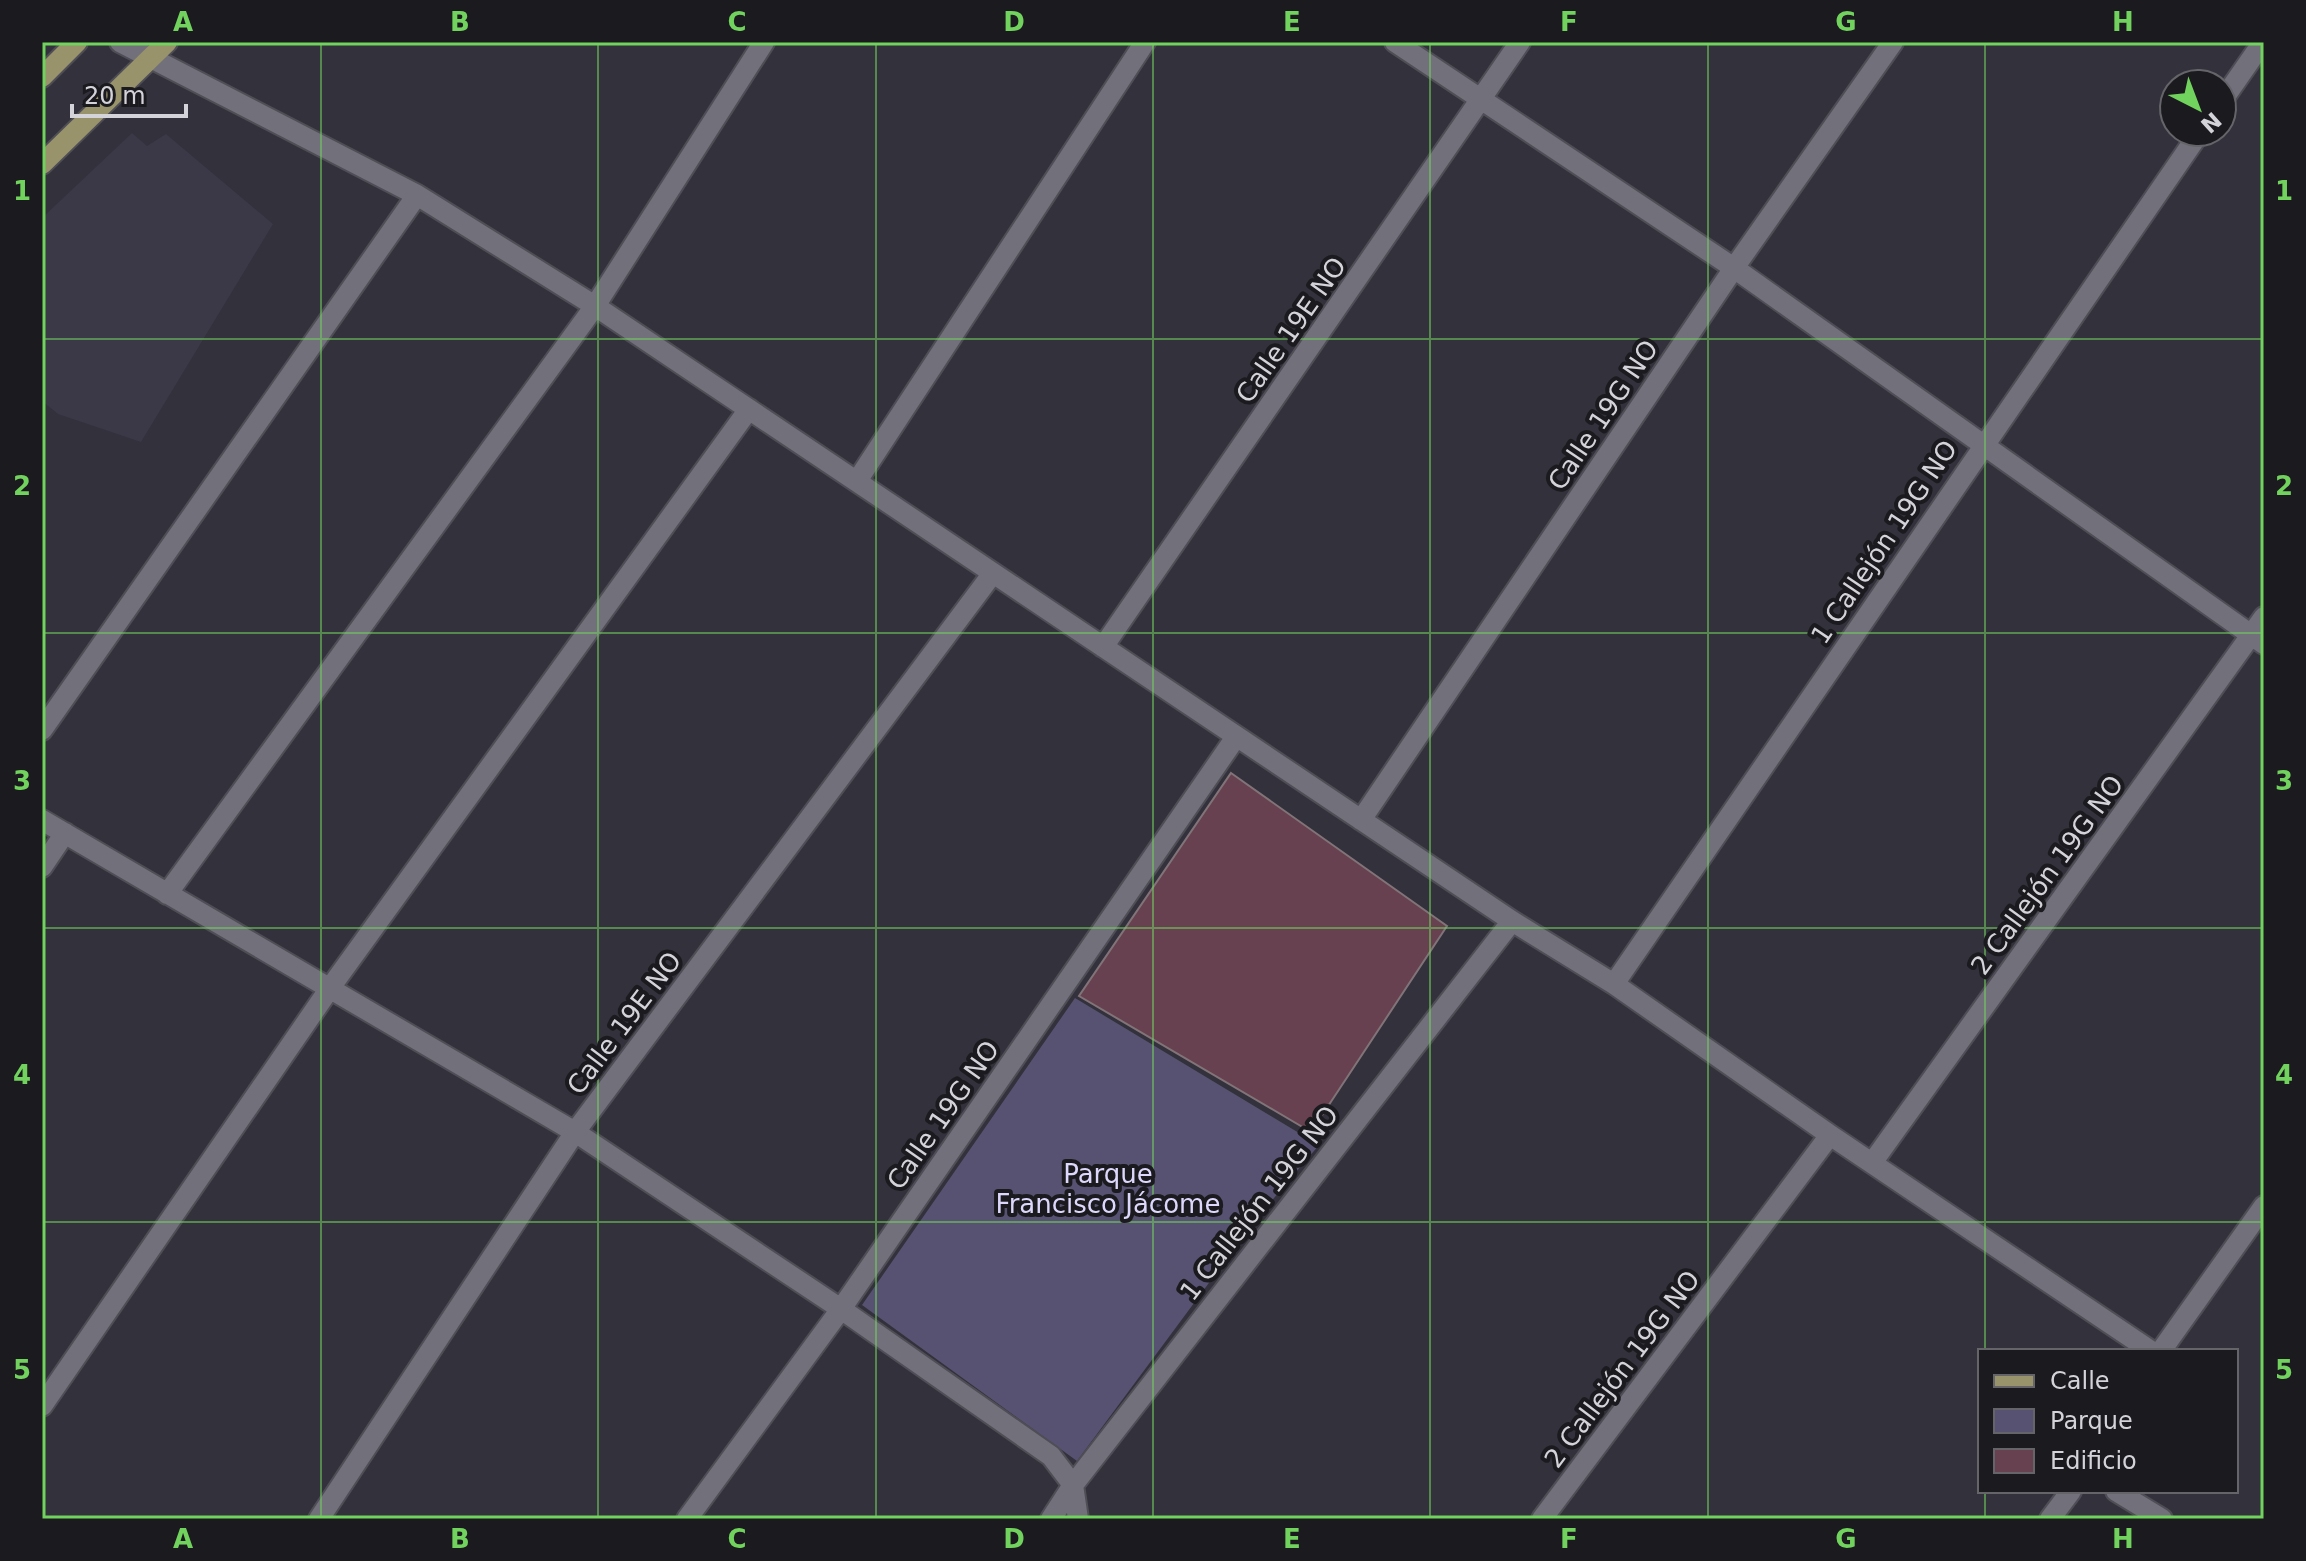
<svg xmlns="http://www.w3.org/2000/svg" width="2306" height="1561" viewBox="0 0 2306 1561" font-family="'DejaVu Sans',sans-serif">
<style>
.built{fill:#3b3848}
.green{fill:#575271}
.building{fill:#67414f;stroke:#817479;stroke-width:2}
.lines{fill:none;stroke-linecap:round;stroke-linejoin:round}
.minor-casing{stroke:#4f4d55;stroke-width:24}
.major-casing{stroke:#4f4d55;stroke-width:24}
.minor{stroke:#72707b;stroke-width:20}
.major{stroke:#98936a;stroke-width:20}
.grid{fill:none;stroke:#71d25e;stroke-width:2;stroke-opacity:0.55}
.labels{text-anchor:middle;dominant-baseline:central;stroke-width:8;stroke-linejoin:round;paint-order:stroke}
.street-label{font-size:26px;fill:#d4d3d9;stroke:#1b1a1e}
.park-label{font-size:26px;fill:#ddd7fc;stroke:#1b1a1e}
.neatline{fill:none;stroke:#71d25e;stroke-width:3}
.grid-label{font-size:26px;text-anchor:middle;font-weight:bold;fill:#71d25e}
</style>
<rect width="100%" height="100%" fill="#33313b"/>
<!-- built -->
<path class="built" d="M132 133 147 146 166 134 273 224 141 442 58 414 42 401V218Z"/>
<!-- green -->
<path class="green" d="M1075 998 1319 1145 1257 1218 1077 1461 862 1305Z"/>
<!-- building -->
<path class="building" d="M1231 773 1447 926 1311 1132 1079 996Z"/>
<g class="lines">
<!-- minor casing -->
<g class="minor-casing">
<path id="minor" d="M120 42 417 195 595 306 1512 921 1614 984 1830 1135 2151 1351
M1395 42 1734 268 2264 644
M2222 101 2263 42
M857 481 1145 42
M1103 647 1520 42
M42 730 417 195
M42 820 575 1132 841 1309 1051 1456 1073 1485 1078 1519
M1361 820 1734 268 1893 42
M42 867 65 833
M167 894 595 306 764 42
M1614 984 2200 132
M1872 1163 2264 617
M2161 1351 2264 1206
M42 1406 330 988 749 409
M2116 1491 2162 1519
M319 1519 575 1132 993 573
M687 1519 841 1309 1236 737
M1051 1519 1073 1485 1512 921
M1542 1519 1830 1135
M2050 1519 2071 1491"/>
</g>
<!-- major casing -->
<g class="major-casing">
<path id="major" d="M42 77 77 42
M42 164 167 42"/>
</g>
<!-- minor -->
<use href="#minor" class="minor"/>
<!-- major -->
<use href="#major" class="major"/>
</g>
<!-- grid -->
<path class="grid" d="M321 42V1519M598 42V1519M876 42V1519M1153 42V1519M1430 42V1519M1708 42V1519M1985 42V1351M42 339H2264M42 633H2264M42 928H2264M42 1222H2264M1985 1491V1519"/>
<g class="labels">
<!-- street labels -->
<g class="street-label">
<text transform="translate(1291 330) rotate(-55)">Calle 19E NO</text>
<text transform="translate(1603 415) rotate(-56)">Calle 19G NO</text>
<text transform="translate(1884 542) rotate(-56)">1 Callejón 19G NO</text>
<text transform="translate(2047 875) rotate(-54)">2 Callejón 19G NO</text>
<text transform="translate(624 1023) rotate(-53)">Calle 19E NO</text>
<text transform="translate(943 1115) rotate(-55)">Calle 19G NO</text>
<text transform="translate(1259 1203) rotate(-52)">1 Callejón 19G NO</text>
<text transform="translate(1622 1369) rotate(-53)">2 Callejón 19G NO</text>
</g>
<!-- park labels -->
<g class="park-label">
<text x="1108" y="1174">Parque<tspan x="1108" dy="30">Francisco Jácome</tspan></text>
</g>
</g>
<!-- border -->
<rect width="2306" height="1561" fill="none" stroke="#1b1a1e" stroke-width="88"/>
<!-- legend -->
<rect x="1978" y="1349" width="260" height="144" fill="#1b1a1e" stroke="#656469" stroke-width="2"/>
<rect x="1994" y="1375" width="40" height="12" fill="#98936a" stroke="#656469" stroke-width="2"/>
<text x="2050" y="1389" font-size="24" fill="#d4d3d9">Calle</text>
<rect x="1994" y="1409" width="40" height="24" fill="#575271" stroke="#656469" stroke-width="2"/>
<text x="2050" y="1429" font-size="24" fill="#d4d3d9">Parque</text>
<rect x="1994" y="1449" width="40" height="24" fill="#67414f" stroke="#656469" stroke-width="2"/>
<text x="2050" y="1469" font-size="24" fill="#d4d3d9">Edificio</text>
<!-- north arrow -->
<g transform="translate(2198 108) rotate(138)"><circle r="38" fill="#1b1a1e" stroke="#656469" stroke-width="2"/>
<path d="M0-6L14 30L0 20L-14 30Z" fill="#71d25e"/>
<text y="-12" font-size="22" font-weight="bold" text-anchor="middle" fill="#d4d3d9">N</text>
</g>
<!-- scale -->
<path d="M72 104v12h114v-12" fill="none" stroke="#d4d3d9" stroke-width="4"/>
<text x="84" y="104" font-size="24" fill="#d4d3d9" stroke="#1b1a1e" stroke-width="6" paint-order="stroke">20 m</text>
<rect x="44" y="44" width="2218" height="1473" class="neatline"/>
<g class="grid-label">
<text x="183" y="31">A</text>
<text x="460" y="31">B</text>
<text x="737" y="31">C</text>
<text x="1014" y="31">D</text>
<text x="1292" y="31">E</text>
<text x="1569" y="31">F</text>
<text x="1846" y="31">G</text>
<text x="2123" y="31">H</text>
<text x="22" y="200">1</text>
<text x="2284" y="200">1</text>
<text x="22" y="495">2</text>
<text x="2284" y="495">2</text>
<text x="22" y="790">3</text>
<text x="2284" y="790">3</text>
<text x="22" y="1084">4</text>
<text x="2284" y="1084">4</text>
<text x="22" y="1379">5</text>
<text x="2284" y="1379">5</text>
<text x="183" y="1548">A</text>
<text x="460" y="1548">B</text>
<text x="737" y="1548">C</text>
<text x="1014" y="1548">D</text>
<text x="1292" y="1548">E</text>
<text x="1569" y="1548">F</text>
<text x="1846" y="1548">G</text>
<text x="2123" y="1548">H</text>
</g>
</svg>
